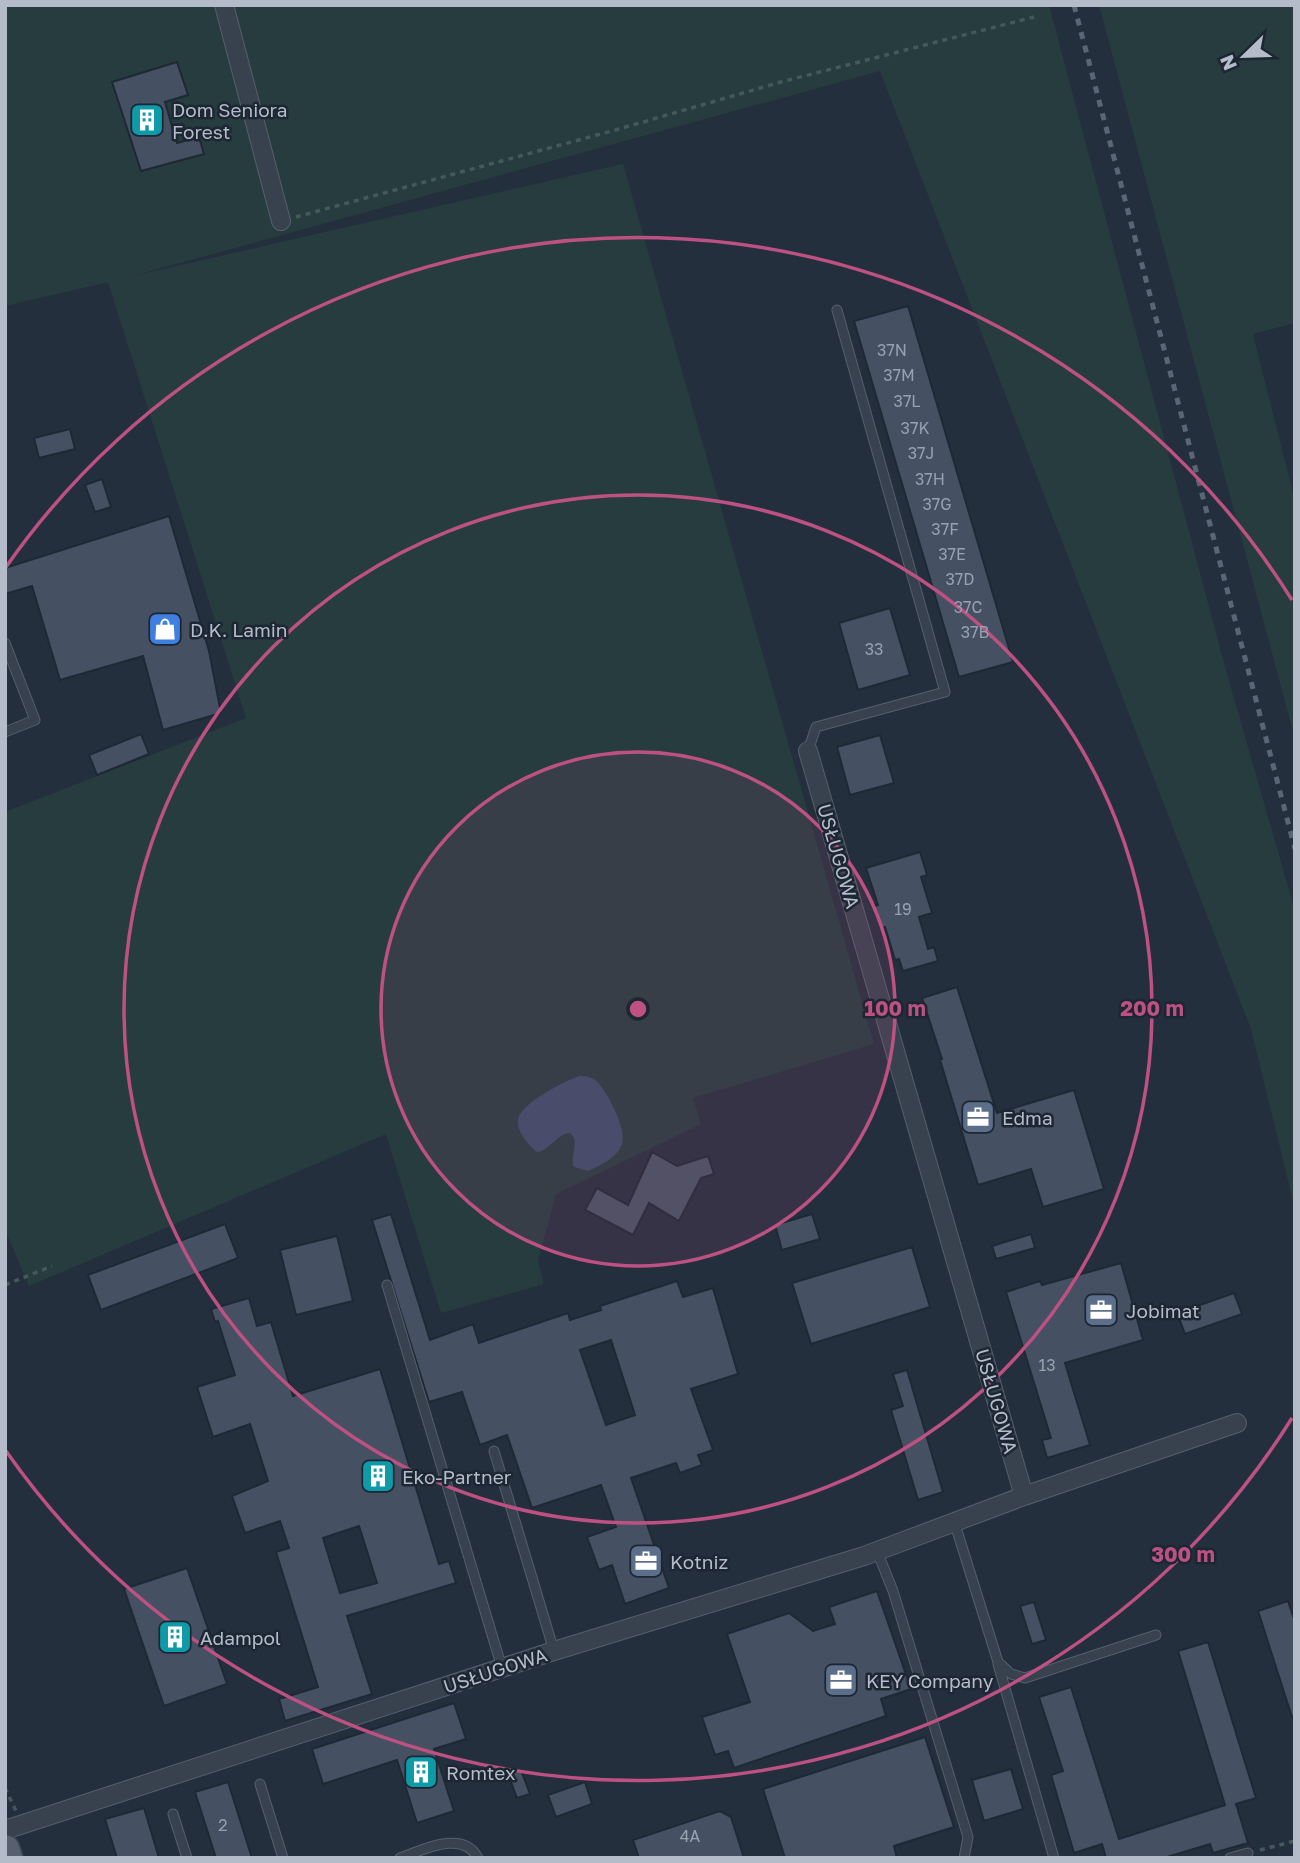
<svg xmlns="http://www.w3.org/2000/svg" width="1300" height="1863" viewBox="0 0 1300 1863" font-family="'Golos Text',sans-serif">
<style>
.green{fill:#263c3f}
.water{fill:#394c67}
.building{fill:#455162;stroke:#1f2835;stroke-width:2;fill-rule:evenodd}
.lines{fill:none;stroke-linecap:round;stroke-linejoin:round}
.service-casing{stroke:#565f6c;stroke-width:11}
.minor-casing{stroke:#565f6c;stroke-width:20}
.primary-casing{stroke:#414a57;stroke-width:31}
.path{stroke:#44595c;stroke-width:3.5;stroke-dasharray:5 5;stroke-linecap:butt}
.service{stroke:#38414e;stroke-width:9}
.minor{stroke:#38414e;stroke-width:18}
.primary{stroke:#56606e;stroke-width:28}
.rail{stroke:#5a6575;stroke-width:5;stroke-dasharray:7 7;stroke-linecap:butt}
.ring{fill:none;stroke:#bd5182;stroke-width:3.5}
.labels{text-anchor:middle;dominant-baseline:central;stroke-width:5;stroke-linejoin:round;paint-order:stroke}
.number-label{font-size:16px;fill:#98a1af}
.poi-label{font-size:19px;fill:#b4bcc9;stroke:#1d2633;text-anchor:start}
.street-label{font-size:19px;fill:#b4bcc9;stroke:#1d2633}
.centre{fill:#bd5182;stroke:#1d2633;stroke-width:3.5}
.ring-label{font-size:21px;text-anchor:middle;font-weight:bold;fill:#bd5182;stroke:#1d2633;stroke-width:5;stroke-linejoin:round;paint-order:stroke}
</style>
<rect width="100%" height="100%" fill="#242f3e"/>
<!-- green -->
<path class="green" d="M5 5H1049L1225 667 1295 911V1209L1251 1029 880 71 133 276 623 164 874 1044 693 1098 701 1124 556 1194 538 1261 544 1284 441 1313 386 1134 29 1286 5 1230V812L246 718 108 282 5 306Z
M1099 5H1295V323L1253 334 1295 501V739Z"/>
<!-- water -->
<path class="water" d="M579 1076C585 1076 590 1076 595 1080 606 1088 627 1129 622 1144 617 1158 601 1165 588 1171L574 1167C569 1155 581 1142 570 1133 556 1134 551 1150 537 1152 528 1144 517 1133 518 1120 519 1104 565 1081 579 1076Z"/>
<!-- building -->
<path class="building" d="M177 62 188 95 165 102 177 143 199 137 204 154 141 171 112 82Z
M908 306 1013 662 959 677 854 321Z
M70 429 75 449 39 458 34 438Z
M102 479 111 507 95 512 85 485Z
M169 516 209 651 221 713 163 730 143 656 60 680 32 586 5 594V568Z
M890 608 910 675 858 690 839 623Z
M141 734 149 754 97 775 89 755Z
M880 735 894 783 850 795 837 747Z
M920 852 927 875 921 877 932 913 919 917 928 949 934 947 938 961 903 971 899 959 895 960 885 927 881 928 874 906 878 905 866 868Z
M957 987 997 1113 1074 1090 1104 1189 1043 1207 1031 1169 978 1185 940 1060 942 1059 922 998Z
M652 1152 677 1166 708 1156 714 1174 701 1178 679 1221 649 1203 633 1235 585 1210 597 1188 628 1205Z
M391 1214 430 1340 473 1324 479 1343 568 1313 570 1320 601 1310 600 1306 677 1281 683 1297 713 1288 738 1374 691 1389 713 1450 698 1455 702 1465 680 1473 676 1463 631 1478 669 1588 625 1604 612 1565 599 1570 587 1537 616 1527 601 1485 532 1508 507 1435 480 1445 462 1392 429 1402 372 1220ZM611 1340 635 1415 606 1425 580 1350Z
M812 1214 820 1239 782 1250 775 1225Z
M225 1224 238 1258 101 1310 88 1275Z
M1031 1234 1035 1248 996 1259 992 1246Z
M337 1236 353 1301 296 1315 280 1250Z
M912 1247 930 1307 811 1344 792 1283Z
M1121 1263 1143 1340 1065 1363 1090 1445 1047 1458 1042 1440 1051 1438 1006 1292 1040 1281 1042 1285Z
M1234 1293 1242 1314 1185 1334 1177 1313Z
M249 1298 257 1326 271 1322 293 1396 380 1369 439 1564 449 1561 456 1583 347 1616 372 1694 285 1721 279 1699 318 1687 276 1552 289 1548 280 1521 245 1533 232 1496 268 1481 250 1424 213 1437 197 1387 235 1375 218 1321 215 1322 211 1309ZM359 1526 377 1583 340 1593 323 1538Z
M907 1370 943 1492 918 1500 891 1410 903 1406 893 1374Z
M187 1568 227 1684 164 1706 124 1589Z
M877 1591 911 1689 881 1699 886 1716 734 1768 728 1751 715 1755 702 1717 750 1702 727 1634 789 1613 813 1631 835 1624 829 1607Z
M1288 1601 1295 1622V1716L1292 1717 1258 1611Z
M1034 1602 1046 1640 1032 1644 1020 1606Z
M1208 1642 1256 1798 1236 1804 1248 1843 1213 1853 1210 1844 1164 1858H1106L1102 1844 1074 1853 1051 1775 1063 1771 1039 1697 1071 1687 1119 1839 1225 1805 1178 1651Z
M454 1703 466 1739 434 1749 454 1811 417 1823 397 1760 323 1784 312 1749Z
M925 1737 954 1827 894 1846 897 1858H785L763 1789Z
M1011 1769 1023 1809 984 1821 972 1780Z
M521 1770 530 1794 517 1798 508 1774Z
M228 1782 252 1858H216L195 1792Z
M585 1782 592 1804 556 1817 548 1795Z
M144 1808 159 1858H117L105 1819Z
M720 1811 731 1817 744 1858H639L633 1840Z"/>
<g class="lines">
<!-- service casing -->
<g class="service-casing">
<path id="service" d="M5 643 35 720 5 732
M808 751 816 727 945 692 837 310
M387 1285 502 1668
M494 1451 554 1651
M954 1521 998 1662 1011 1674 1025 1678 1156 1635
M877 1551 893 1591 968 1837 964 1858
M998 1664 1054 1858
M260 1784 283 1858
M173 1814 187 1858
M400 1858C423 1850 463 1829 478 1858
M1230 1858 1248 1853"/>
</g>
<!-- minor casing -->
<g class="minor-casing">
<path id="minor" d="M224 5 281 221
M808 751 1024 1496
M5 1830 554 1651 864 1556 1024 1496 1237 1423"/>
</g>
<!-- primary casing -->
<g class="primary-casing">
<path id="primary" d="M5 1849 8 1858"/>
</g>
<!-- path -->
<path class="path" d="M296 217 619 129 781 82 1034 17
M5 1285 52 1266
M5 1788 16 1811
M1260 1850 1295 1841"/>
<!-- service -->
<use href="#service" class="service"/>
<!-- minor -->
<use href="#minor" class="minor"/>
<!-- primary -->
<use href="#primary" class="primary"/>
<!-- rail -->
<path class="rail" d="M1074 5 1295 849"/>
</g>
<!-- distance rings -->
<circle cx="638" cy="1009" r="257" fill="#bd5182" fill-opacity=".12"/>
<g class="ring">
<circle cx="638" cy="1009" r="257"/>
<circle cx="638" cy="1009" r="514"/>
<path d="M1292 1418A771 771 0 0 1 6 1451M6 567A771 771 0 0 1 1292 600"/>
</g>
<!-- icons -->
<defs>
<g id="building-square" transform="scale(1.75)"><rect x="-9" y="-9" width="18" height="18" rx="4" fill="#0f9aa8" stroke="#1d2633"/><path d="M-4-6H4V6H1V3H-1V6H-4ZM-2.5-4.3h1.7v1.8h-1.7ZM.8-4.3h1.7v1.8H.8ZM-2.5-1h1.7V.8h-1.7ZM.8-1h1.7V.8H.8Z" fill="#fff"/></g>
<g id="shop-square" transform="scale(1.75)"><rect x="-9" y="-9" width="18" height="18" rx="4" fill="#3f7fe0" stroke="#1d2633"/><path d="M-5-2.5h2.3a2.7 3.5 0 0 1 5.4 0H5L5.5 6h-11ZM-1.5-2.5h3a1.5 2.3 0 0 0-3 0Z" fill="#fff"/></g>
<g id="office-square" transform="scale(1.75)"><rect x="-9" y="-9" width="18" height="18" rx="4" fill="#5c6f8a" stroke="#1d2633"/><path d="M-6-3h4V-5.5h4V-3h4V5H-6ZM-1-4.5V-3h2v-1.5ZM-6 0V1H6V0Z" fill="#fff"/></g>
</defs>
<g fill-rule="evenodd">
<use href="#building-square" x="147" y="120"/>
<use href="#shop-square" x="165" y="629"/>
<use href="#office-square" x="978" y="1117"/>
<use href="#office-square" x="1101" y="1310"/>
<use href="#building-square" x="378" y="1476"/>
<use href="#office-square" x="646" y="1561"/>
<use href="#building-square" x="175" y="1637"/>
<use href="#office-square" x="841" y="1680"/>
<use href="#building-square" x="421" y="1772"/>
</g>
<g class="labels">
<!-- number labels -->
<g class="number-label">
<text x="892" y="350">37N</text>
<text x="899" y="375">37M</text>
<text x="907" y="401">37L</text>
<text x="915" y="428">37K</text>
<text x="921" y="453">37J</text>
<text x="930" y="479">37H</text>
<text x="937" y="504">37G</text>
<text x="945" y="529">37F</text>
<text x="952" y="554">37E</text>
<text x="960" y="579">37D</text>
<text x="968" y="607">37C</text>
<text x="975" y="632">37B</text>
<text x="874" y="649">33</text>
<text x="903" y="909">19</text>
<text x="1047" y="1365">13</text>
<text x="223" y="1825">2</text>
<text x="690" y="1836">4A</text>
</g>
<!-- poi labels -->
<g class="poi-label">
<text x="172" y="109">Dom Seniora<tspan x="172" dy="22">Forest</tspan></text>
<text x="190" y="629">D.K. Lamin</text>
<text x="1002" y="1117">Edma</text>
<text x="1126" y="1310">Jobimat</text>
<text x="402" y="1476">Eko-Partner</text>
<text x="670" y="1561">Kotniz</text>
<text x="200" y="1637">Adampol</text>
<text x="866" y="1680">KEY Company</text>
<text x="446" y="1772">Romtex</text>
</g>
<!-- street labels -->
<g class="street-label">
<text transform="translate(839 856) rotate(74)">USŁUGOWA</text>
<text transform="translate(997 1401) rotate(74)">USŁUGOWA</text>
<text transform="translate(495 1670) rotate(-18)">USŁUGOWA</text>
</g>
</g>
<circle cx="638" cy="1009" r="10" class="centre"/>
<g class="ring-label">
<text x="895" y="1016">100 m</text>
<text x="1152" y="1016">200 m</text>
<text x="1183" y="1562">300 m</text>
</g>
<!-- border -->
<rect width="1300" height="1863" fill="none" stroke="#b4bcc9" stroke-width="14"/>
<!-- north arrow -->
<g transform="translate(1244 56) rotate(247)" stroke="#1d2633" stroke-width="5" paint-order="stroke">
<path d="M0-5L12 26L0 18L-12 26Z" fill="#b4bcc9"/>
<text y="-10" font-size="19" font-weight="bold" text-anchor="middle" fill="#b4bcc9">N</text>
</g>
</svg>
